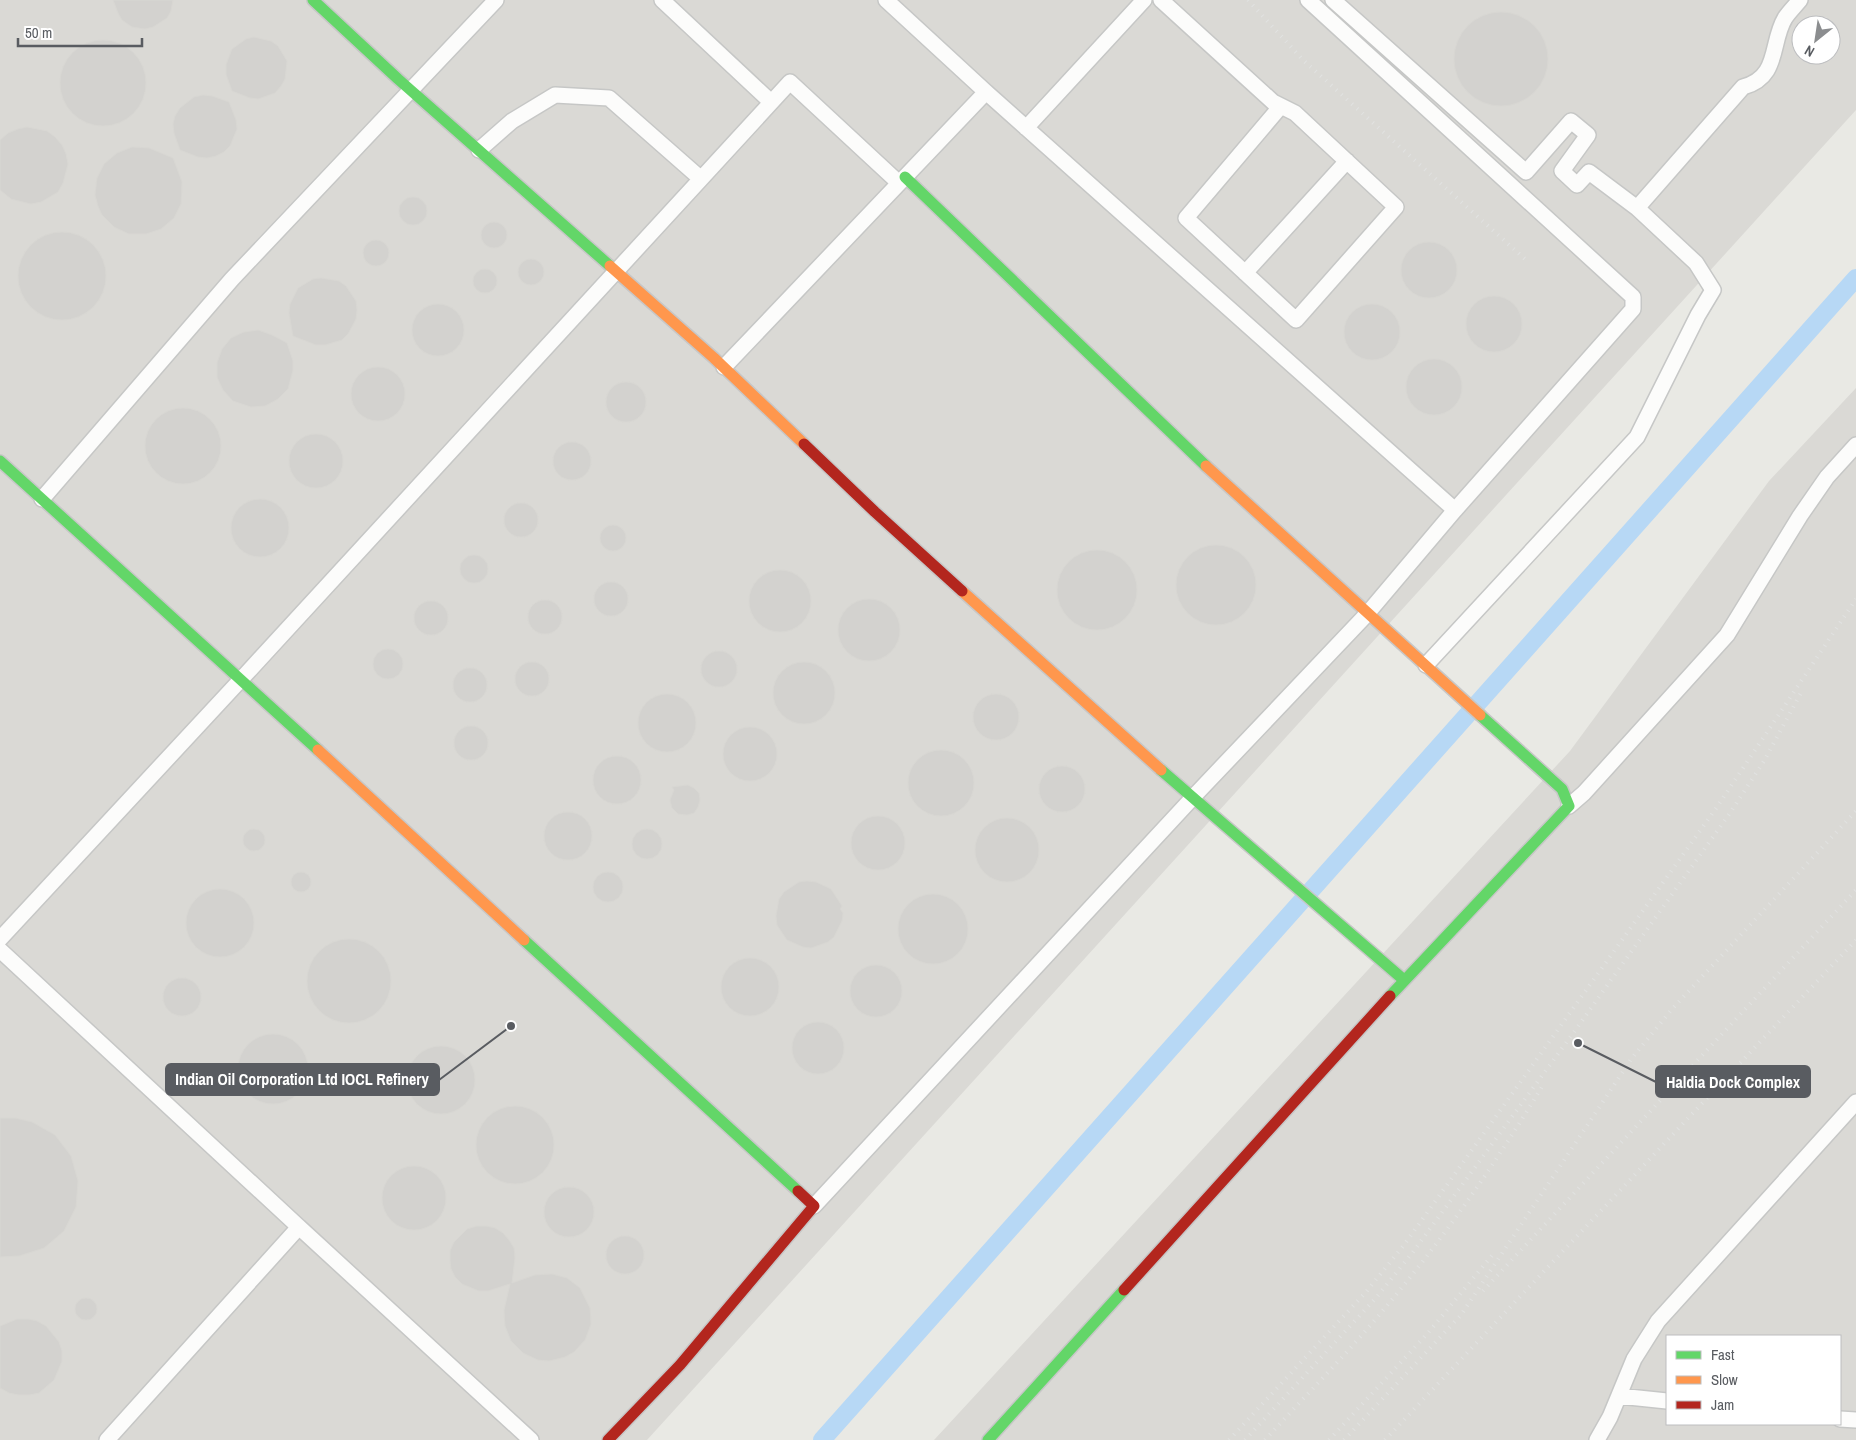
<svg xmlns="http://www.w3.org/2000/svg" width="1856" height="1440" viewBox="0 0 1856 1440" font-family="'Archivo Narrow',sans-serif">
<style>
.industrial{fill:#dad9d5;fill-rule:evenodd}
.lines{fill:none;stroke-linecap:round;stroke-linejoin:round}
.canal{stroke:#b7d8f5;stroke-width:18}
.building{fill:#d3d2cf;stroke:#d8d7d3}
.street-casing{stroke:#c6c7c6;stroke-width:18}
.fast-casing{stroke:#c7c7c7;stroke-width:14}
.slow-casing{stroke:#c7c7c7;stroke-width:14}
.jam-casing{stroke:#c7c7c7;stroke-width:14}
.street{stroke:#fcfcfb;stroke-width:15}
.fast{stroke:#63d668;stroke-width:11}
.slow{stroke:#ff974d;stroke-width:11}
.jam{stroke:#b3261e;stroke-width:11}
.rail{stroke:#e1e2e1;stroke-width:4;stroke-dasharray:1 6;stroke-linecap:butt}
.leader{fill:none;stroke:#595c61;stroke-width:2}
.callout-dot{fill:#595c61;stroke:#fff;stroke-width:2}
.callout{fill:#595c61;stroke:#595c61;stroke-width:2}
.callout-label{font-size:16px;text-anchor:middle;font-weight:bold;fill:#fff}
</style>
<rect width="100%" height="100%" fill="#e9e9e4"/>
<!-- industrial -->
<path class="industrial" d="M0 0H1856V110L647 1440H0ZM1801 25H1831V55H1801Z
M1856 388V1440H934L1570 751 1769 481ZM1667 1336H1840V1424H1667Z"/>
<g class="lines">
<!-- canal -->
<path class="canal" d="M822 1440 1856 278"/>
</g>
<!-- building -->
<path class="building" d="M113 0H173L171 11 167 18 153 27 145 29 132 27 122 20 118 13Z
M1454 59a47 47 0 1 1 94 0a47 47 0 1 1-94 0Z
M254 37 271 41 278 46 287 61 285 79 281 86 275 93 258 99 250 98 232 91 226 74V65L232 49 246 39Z
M60 83a43 43 0 1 1 86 0a43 43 0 1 1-86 0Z
M203 95 212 96 229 102 236 120 237 129 230 146 224 152 216 156 207 158 198 157 180 150 174 133 173 124 175 116 180 108 194 97Z
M27 127 47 131 55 137 62 145 66 154 68 164 63 183 58 192 41 202 31 204 11 199 0 190V140L8 133 18 129Z
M132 147 149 148 173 158 182 182 181 204 174 218 161 229 146 234H129L114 227 102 215 98 206 95 195 97 178 104 164 117 153Z
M399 211a14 14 0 1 1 28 0a14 14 0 1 1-28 0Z
M481 235a13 13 0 1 1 26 0a13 13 0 1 1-26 0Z
M18 276a44 44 0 1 1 88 0a44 44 0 1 1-88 0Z
M363 253a13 13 0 1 1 26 0a13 13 0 1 1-26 0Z
M1401 270a28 28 0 1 1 56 0a28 28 0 1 1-56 0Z
M518 272a13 13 0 1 1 26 0a13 13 0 1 1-26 0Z
M473 281a12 12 0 1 1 24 0a12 12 0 1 1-24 0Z
M321 278 339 281 346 286 356 301 357 310 356 319 348 334 342 340 325 345H316L293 336 289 313 290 304 298 288 313 279Z
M1466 324a28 28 0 1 1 56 0a28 28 0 1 1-56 0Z
M1344 332a28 28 0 1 1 56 0a28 28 0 1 1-56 0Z
M412 330a26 26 0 1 1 52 0a26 26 0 1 1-52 0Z
M258 330 272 335 287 343 293 361V370L288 389 278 399 265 406 251 407 233 401 223 390 217 377V363L222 349 231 338 244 332Z
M1406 387a28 28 0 1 1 56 0a28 28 0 1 1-56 0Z
M351 394a27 27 0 1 1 54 0a27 27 0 1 1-54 0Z
M606 402a20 20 0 1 1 40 0a20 20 0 1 1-40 0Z
M145 446a38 38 0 1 1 76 0a38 38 0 1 1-76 0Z
M289 461a27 27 0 1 1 54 0a27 27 0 1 1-54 0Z
M553 461a19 19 0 1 1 38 0a19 19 0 1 1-38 0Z
M231 528a29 29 0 1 1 58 0a29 29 0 1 1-58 0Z
M504 520a17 17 0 1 1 34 0a17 17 0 1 1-34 0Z
M600 538a13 13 0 1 1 26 0a13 13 0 1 1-26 0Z
M1176 585a40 40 0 1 1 80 0a40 40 0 1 1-80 0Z
M1057 590a40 40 0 1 1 80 0a40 40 0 1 1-80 0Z
M460 569a14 14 0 1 1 28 0a14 14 0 1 1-28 0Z
M749 601a31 31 0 1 1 62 0a31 31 0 1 1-62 0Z
M594 599a17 17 0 1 1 34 0a17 17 0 1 1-34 0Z
M838 630a31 31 0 1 1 62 0a31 31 0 1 1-62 0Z
M528 617a17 17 0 1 1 34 0a17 17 0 1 1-34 0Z
M414 618a17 17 0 1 1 34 0a17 17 0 1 1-34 0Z
M373 664a15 15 0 1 1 30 0a15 15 0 1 1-30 0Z
M701 669a18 18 0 1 1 36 0a18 18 0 1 1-36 0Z
M773 693a31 31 0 1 1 62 0a31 31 0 1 1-62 0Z
M515 679a17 17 0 1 1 34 0a17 17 0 1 1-34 0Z
M453 685a17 17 0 1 1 34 0a17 17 0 1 1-34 0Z
M973 717a23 23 0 1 1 46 0a23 23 0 1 1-46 0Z
M638 723a29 29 0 1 1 58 0a29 29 0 1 1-58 0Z
M454 743a17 17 0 1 1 34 0a17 17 0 1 1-34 0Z
M723 754a27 27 0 1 1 54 0a27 27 0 1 1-54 0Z
M908 783a33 33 0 1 1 66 0a33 33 0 1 1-66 0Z
M593 780a24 24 0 1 1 48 0a24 24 0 1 1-48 0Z
M1039 789a23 23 0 1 1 46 0a23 23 0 1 1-46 0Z
M688 785 694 788 699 793 700 800 698 807 694 813 687 815 678 814 672 808 670 800 674 790 672 787Z
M544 836a24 24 0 1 1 48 0a24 24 0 1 1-48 0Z
M851 843a27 27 0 1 1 54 0a27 27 0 1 1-54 0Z
M975 850a32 32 0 1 1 64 0a32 32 0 1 1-64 0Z
M632 844a15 15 0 1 1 30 0a15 15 0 1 1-30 0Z
M243 840a11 11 0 1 1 22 0a11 11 0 1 1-22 0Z
M291 882a10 10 0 1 1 20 0a10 10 0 1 1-20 0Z
M593 887a15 15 0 1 1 30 0a15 15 0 1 1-30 0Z
M807 881 816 882 831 889 842 906 840 909 843 913 842 921 834 937 828 942 811 948 803 947 787 940 777 925 776 916 779 899 784 892 799 882Z
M186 923a34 34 0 1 1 68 0a34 34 0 1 1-68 0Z
M898 929a35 35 0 1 1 70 0a35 35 0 1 1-70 0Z
M307 981a42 42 0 1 1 84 0a42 42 0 1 1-84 0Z
M721 987a29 29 0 1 1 58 0a29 29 0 1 1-58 0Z
M850 991a26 26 0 1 1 52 0a26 26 0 1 1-52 0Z
M163 997a19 19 0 1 1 38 0a19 19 0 1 1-38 0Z
M792 1048a26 26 0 1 1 52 0a26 26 0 1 1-52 0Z
M238 1069a35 35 0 1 1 70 0a35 35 0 1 1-70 0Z
M407 1080a34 34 0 1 1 68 0a34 34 0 1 1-68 0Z
M476 1145a39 39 0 1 1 78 0a39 39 0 1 1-78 0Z
M0 1118H15L32 1122 55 1135 71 1156 78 1181 76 1207 64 1231 44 1248 19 1256 0 1257Z
M382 1198a32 32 0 1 1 64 0a32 32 0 1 1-64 0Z
M544 1212a25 25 0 1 1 50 0a25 25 0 1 1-50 0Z
M477 1226H486L495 1228 503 1233 509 1240 514 1248 515 1258 512 1283 535 1275 552 1274 567 1278 580 1288 590 1308 591 1324 585 1340 574 1352 565 1357 549 1361 538 1360 523 1353 511 1341 505 1326 504 1310 510 1284 488 1291H479L462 1284 455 1277 451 1269 450 1260V1251L454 1242 467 1229Z
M606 1255a19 19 0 1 1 38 0a19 19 0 1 1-38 0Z
M75 1309a11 11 0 1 1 22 0a11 11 0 1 1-22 0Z
M17 1319H28L37 1321 46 1326 59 1342 62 1351V1361L54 1380 39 1393 29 1395H19L9 1393 0 1388V1326Z"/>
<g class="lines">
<!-- street casing -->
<g class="street-casing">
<path id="street" d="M662 0 771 102
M1161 0 1273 102 1295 113 1396 207 1296 320 1186 218 1281 106
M1308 0 1633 297V309L1455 510
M1333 0 1526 172 1571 121 1588 135 1562 171 1577 185 1589 172 1637 208
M1026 128 1144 0
M479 150 512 121 555 95 609 98 700 178
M1245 273 1347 161
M724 367 986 92 886 0
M42 499 232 279 496 0
M1426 665 1637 437 1698 315 1713 290 1696 263 1637 208 1743 87C1780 77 1770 43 1785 18 1789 12 1795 6 1800 0
M1569 806 1584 793 1727 635 1800 516 1827 477 1856 445
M0 939 246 674 790 82 899 183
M0 950 299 1227
M814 1206 1197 793 1367 614 1455 510 986 92
M1619 1396 1667 1401
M1840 1419 1856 1420
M107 1440 299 1227 531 1440
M1597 1440 1610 1417 1634 1359 1658 1321 1856 1102"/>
</g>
<!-- fast casing -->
<g class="fast-casing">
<path id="fast" d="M313 0 398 79 610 266
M905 177 1206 466
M0 461 318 750
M1161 770 1404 980
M524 940 798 1191
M1390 996 1569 806 1562 789 1480 715
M988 1440 1124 1290"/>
</g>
<!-- slow casing -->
<g class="slow-casing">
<path id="slow" d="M610 266 714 358 804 444
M1206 466 1480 715
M962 591 1161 770
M318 750 524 940"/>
</g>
<!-- jam casing -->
<g class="jam-casing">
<path id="jam" d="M804 444 875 512 962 591
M1124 1290 1390 996
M608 1440 680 1365 814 1206 798 1191"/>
</g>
<!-- street -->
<use href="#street" class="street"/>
<!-- fast -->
<use href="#fast" class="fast"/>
<!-- slow -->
<use href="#slow" class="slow"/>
<!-- jam -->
<use href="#jam" class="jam"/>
<!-- rail -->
<path class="rail" d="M1248 0 1303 60 1526 260
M1483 1291 1856 890
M1229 1440 1366 1292 1404 1245 1717 807 1856 599
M1245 1440 1375 1299 1413 1252 1574 1032 1730 813 1764 761 1802 691
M1265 1440C1305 1396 1347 1354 1385 1308 1444 1238 1496 1163 1543 1085
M1329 1440 1428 1333 1494 1253
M1344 1440 1461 1315 1632 1058 1673 1008 1856 811
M1385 1440 1856 940"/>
</g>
<!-- callouts -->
<path class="leader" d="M511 1026L439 1080M1578 1043L1656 1082"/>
<g class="callout-dot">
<circle cx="511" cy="1026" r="5"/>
<circle cx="1578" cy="1043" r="5"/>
</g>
<g class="callout">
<rect x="166" y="1064" width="273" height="31" rx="5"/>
<rect x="1656" y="1066" width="154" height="31" rx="5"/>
</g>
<g class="callout-label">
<text x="302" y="1085">Indian Oil Corporation Ltd IOCL Refinery</text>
<text x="1733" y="1088">Haldia Dock Complex</text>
</g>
<!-- legend -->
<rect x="1666" y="1335" width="175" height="90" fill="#ffffff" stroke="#bdbec0"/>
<rect x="1676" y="1351" width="25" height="8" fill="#63d668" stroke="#bdbec0"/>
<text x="1711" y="1360" font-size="15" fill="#595c61">Fast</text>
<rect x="1676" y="1376" width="25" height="8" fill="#ff974d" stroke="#bdbec0"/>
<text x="1711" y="1385" font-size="15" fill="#595c61">Slow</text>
<rect x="1676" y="1401" width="25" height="8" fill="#b3261e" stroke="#bdbec0"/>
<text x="1711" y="1410" font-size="15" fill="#595c61">Jam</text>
<!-- north arrow -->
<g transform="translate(1816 40) rotate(210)"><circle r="24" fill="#ffffff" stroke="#bdbec0"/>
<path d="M0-4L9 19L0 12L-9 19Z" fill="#8b8d8f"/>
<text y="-8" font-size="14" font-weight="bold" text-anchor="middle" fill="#595c61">N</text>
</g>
<!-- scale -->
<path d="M18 38v8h124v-8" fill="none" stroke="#595c61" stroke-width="2.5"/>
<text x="25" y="38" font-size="15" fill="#595c61" stroke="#ffffff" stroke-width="4" paint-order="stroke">50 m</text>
</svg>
